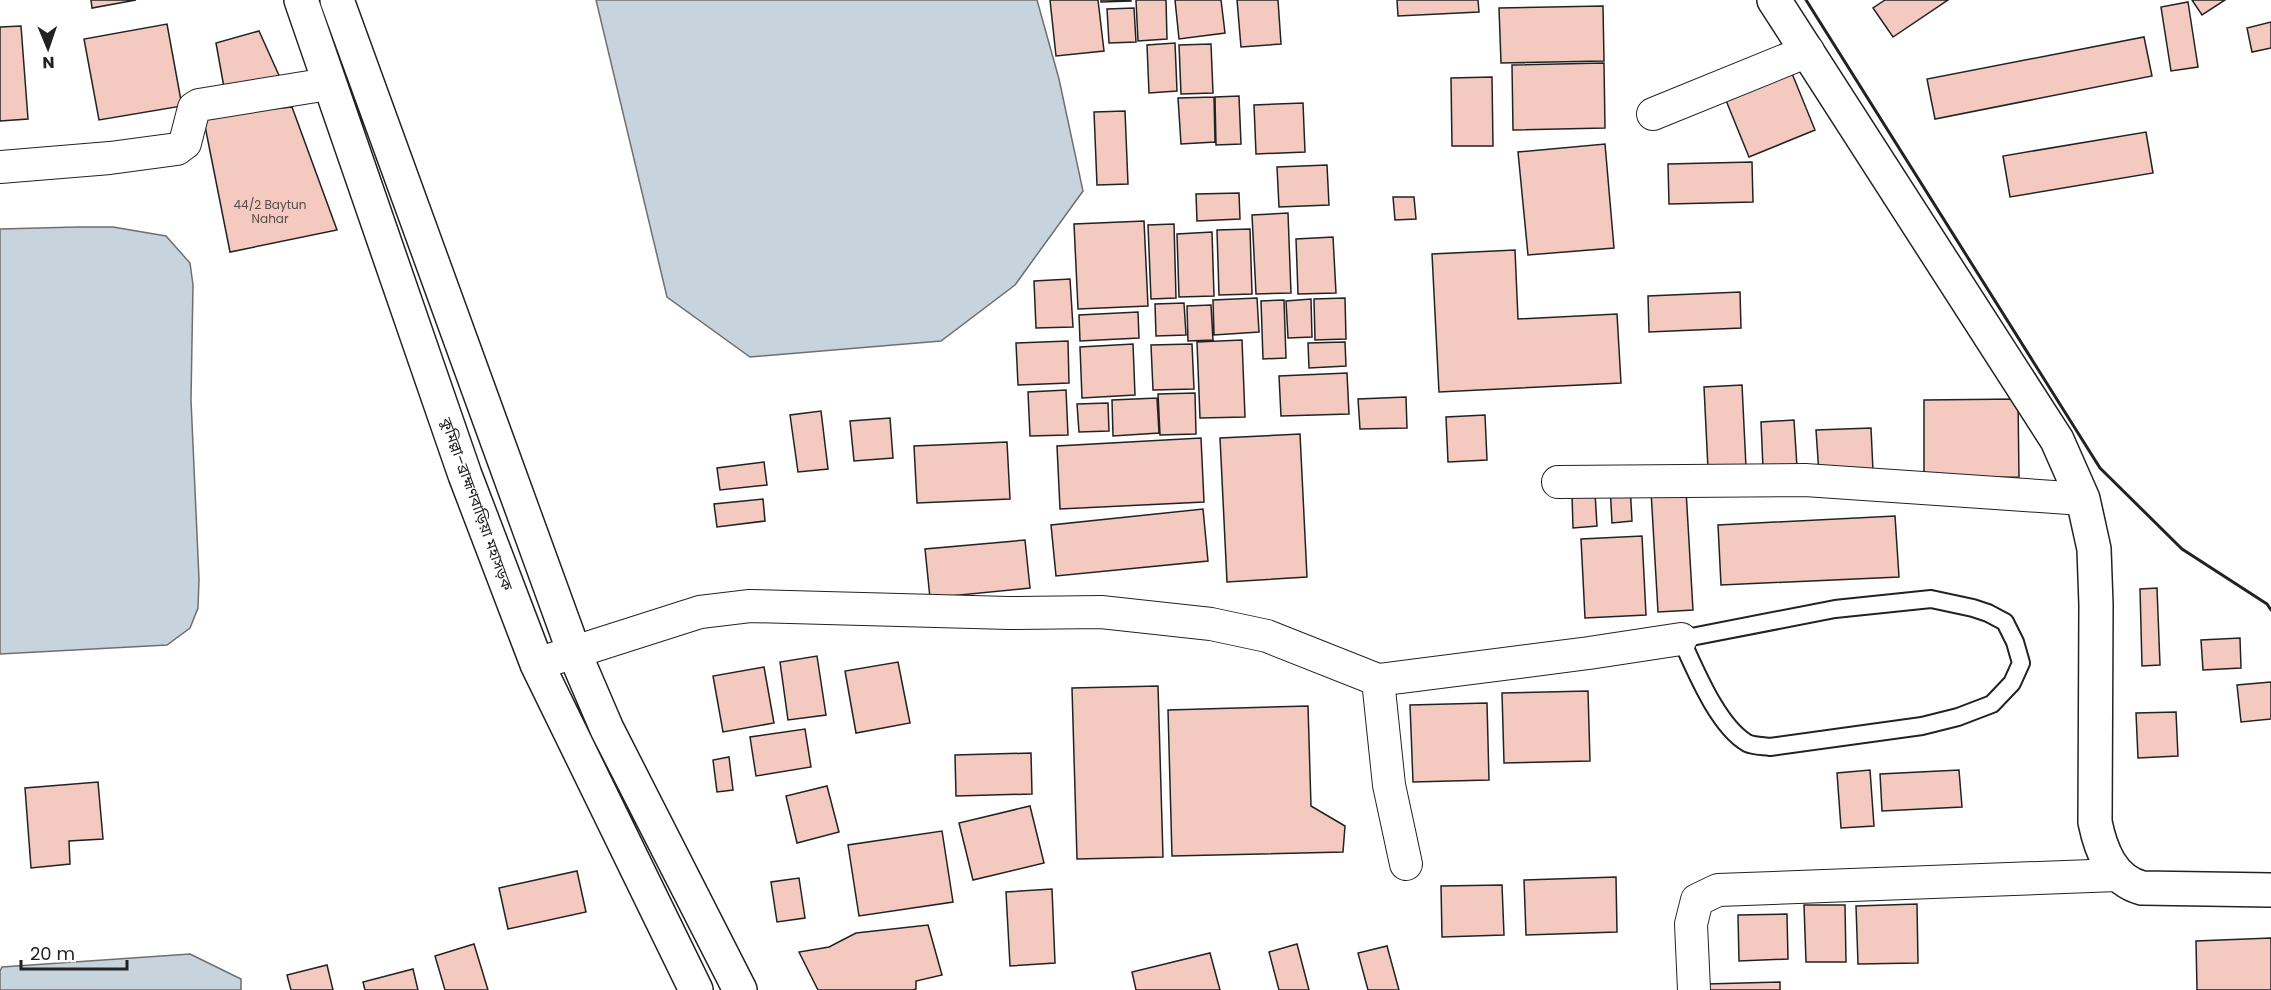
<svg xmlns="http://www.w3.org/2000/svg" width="2271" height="990" viewBox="0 0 2271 990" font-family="Poppins,'Noto Sans Bengali',sans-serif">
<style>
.water{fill:#c7d3dd;stroke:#6f6f6f;stroke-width:1.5}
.building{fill:#f3c9c0;stroke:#222;stroke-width:1.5}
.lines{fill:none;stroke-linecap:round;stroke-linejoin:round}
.service-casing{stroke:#222;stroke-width:20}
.minor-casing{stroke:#222;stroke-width:34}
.tertiary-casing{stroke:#222;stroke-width:36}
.trunk-casing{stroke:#222;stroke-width:36}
.service{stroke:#fff;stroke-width:16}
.minor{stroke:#fff;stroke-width:32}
.tertiary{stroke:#fff;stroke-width:33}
.trunk{stroke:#fff;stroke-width:33}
.wall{stroke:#222;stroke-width:3}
.labels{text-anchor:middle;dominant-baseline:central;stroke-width:4.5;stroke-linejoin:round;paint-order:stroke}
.number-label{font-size:12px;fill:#564c4a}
.street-label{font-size:15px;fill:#222;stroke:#fff}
</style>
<rect width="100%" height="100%" fill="#fff"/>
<!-- water -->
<path class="water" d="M596 0H1037L1059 79 1083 191 1015 285 941 341 750 357 667 297Z
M77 227H113L166 236 190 263 193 285 191 400 199 579 198 608 190 628 167 645 0 654V229Z
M190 954 241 979V990H0V971L2 967Z"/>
<!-- building -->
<path class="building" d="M91 0H136L92 8Z
M1050 0H1098L1104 51 1056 56Z
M1101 0H1131V1L1101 2Z
M1136 0H1166L1167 39 1138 41Z
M1175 0H1221L1225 33 1179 39Z
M1237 0H1278L1281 44 1241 47Z
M1397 0H1478L1479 12 1398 16Z
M1885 0H1948L1893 37 1873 8Z
M2192 0H2225L2202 15Z
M2188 2 2198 67 2171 71 2161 7Z
M1603 6 1604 61 1501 63 1499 8Z
M1134 8 1136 42 1109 43 1107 9Z
M2271 22V48L2252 52 2247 28Z
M167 24 182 106 99 120 84 39Z
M21 26 28 119 0 121V27Z
M259 31 282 82 225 93 216 43Z
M2144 37 2152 76 1935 119 1927 79Z
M1175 43 1177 91 1149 93 1147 45Z
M1211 44 1213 93 1181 94 1179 45Z
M1604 63 1605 128 1513 130 1512 65Z
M1791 71 1815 130 1749 157 1725 98Z
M1492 77 1493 146H1452L1451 78Z
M1239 96 1241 144 1216 145 1215 97Z
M1214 97 1215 142 1181 144 1178 98Z
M1303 103 1305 152 1256 154 1254 105Z
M292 107 337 230 230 252 203 116Z
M1125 111 1128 184 1097 185 1094 112Z
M2146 132 2153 173 2010 197 2003 156Z
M1605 144 1614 248 1528 255 1518 152Z
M1752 162 1753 202 1669 204 1668 164Z
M1327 165 1329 205 1279 207 1277 167Z
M1239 193 1240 219 1197 221 1196 194Z
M1393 197H1414L1416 219 1395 220Z
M1288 213 1291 293 1256 294 1252 215Z
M1144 221 1148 306 1078 309 1074 224Z
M1174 224 1176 298 1151 299 1148 225Z
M1250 229 1252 294 1219 295 1217 230Z
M1212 232 1214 296 1179 297 1177 234Z
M1333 237 1336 293 1298 294 1296 239Z
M1515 250 1518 319 1617 314 1621 383 1439 392 1432 254Z
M1070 279 1073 327 1036 328 1034 281Z
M1740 292 1741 328 1649 332 1648 296Z
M1257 298 1259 332 1214 335 1213 300Z
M1345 298 1346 339 1315 340 1314 299Z
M1311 299 1312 337 1288 338 1286 301Z
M1284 300 1286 358 1263 359 1261 301Z
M1184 303 1186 335 1156 336 1155 304Z
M1211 305 1213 340 1188 341 1187 306Z
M1138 312 1139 338 1080 341 1079 315Z
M1242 340 1245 417 1200 418 1197 342Z
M1068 341 1069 383 1018 385 1016 343Z
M1345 342 1346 366 1309 368 1308 343Z
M1133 344 1135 395 1082 398 1080 347Z
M1192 344 1194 389 1153 390 1151 345Z
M1347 373 1349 414 1281 416 1279 376Z
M1742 385 1746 467 1708 469 1704 387Z
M1066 390 1068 435 1030 436 1028 392Z
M1195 393 1196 434 1160 435 1158 394Z
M1406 397 1407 428 1360 429 1358 399Z
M1157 398 1159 433 1113 436 1112 400Z
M2018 399 2019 477 1924 478V400Z
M1108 403 1109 431 1079 432 1077 404Z
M821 411 828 469 798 472 790 415Z
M1485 415 1487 460 1448 462 1446 417Z
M890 418 893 458 854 461 850 421Z
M1794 420 1797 467 1763 468 1761 422Z
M1871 428 1873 471 1819 474 1816 430Z
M1300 434 1307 577 1227 582 1220 438Z
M1201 438 1204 502 1060 509 1057 446Z
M1007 442 1010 499 917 503 914 446Z
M764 462 767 485 720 490 717 468Z
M1630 484 1632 521 1612 523 1610 485Z
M1686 490 1693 610 1658 612 1651 491Z
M1595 493 1597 526 1573 528 1572 495Z
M763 499 765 521 717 527 714 504Z
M1203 509 1208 561 1056 576 1051 525Z
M1895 516 1899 577 1721 585 1718 525Z
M1642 536 1646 615 1585 618 1581 539Z
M1025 540 1030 588 930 598 925 549Z
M2157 588 2160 665 2142 666 2140 589Z
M2240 638 2241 668 2203 670 2201 640Z
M817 656 826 715 788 720 780 662Z
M898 662 910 723 856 733 845 671Z
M764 667 774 723 723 732 713 676Z
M2271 682V719L2241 722 2237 685Z
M1158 686 1163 857 1077 859 1072 688Z
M1588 691 1590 761 1504 763 1502 693Z
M1487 703 1489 780 1413 782 1410 705Z
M1308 706 1311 806 1345 826 1343 852 1172 856 1168 710Z
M2176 712 2178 756 2138 758 2136 713Z
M805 729 811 767 756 776 750 737Z
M1031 753 1032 794 956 796 955 755Z
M729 757 733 790 717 792 713 760Z
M1870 770 1874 826 1841 828 1837 773Z
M1959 770 1962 807 1882 811 1880 774Z
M98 782 103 839 69 841 70 864 31 868 25 788Z
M827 786 839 832 797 843 786 796Z
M1030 806 1044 863 973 880 959 823Z
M942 831 953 902 859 916 848 845Z
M577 871 586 912 508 929 499 888Z
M1616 877 1617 932 1526 935 1524 880Z
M799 878 805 918 777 922 771 882Z
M1502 885 1504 935 1442 937 1441 886Z
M1052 889 1055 963 1010 966 1006 892Z
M1917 904 1918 963 1858 964 1856 906Z
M1804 905H1845L1846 962H1806Z
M1787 914 1788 959 1739 961 1738 915Z
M928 925 942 975 916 981V989L913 990H818L799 952 829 947 856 933Z
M2271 938V990H2197L2196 941Z
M474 944 488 990H445L435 956Z
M1297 944 1309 990H1279L1269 952Z
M1387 946 1399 990H1368L1358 953Z
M1210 953 1220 990H1136L1132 972Z
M327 965 333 990H291L287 975Z
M413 969 418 990H365L363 982Z
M1780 982V990H1706V984Z"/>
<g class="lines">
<!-- service casing -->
<g class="service-casing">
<path id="service" d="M1931 599 1973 608 1988 613 2005 622 2015 642 2021 663 2012 683 1992 704 1958 717 1922 726 1770 747C1763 746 1753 746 1747 743 1717 725 1695 669 1681 639L1835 609Z"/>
</g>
<!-- minor casing -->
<g class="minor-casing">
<path id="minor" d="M1653 114 1808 51
M0 167 110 158 177 149 185 143 194 108 199 105 328 84
M1558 482 1805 480 2083 499
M537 664 700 612 750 606 1009 613 1101 612 1211 624 1267 636 1378 680 1389 785 1406 864
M1378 680 1589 653 1681 639
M1694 990 1691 924 1697 900 1718 890 2117 875"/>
</g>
<!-- tertiary casing -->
<g class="tertiary-casing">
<path id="tertiary" d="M1774 0 2057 440 2083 499 2094 549 2096 605 2095 822C2101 851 2112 880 2142 888L2271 890"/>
</g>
<!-- trunk casing -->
<g class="trunk-casing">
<path id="trunk" d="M301 0 465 475 537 664 696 990
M337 0 574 652 607 729 740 990"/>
</g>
<!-- service -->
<use href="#service" class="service"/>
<!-- minor -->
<use href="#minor" class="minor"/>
<!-- tertiary -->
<use href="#tertiary" class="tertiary"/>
<!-- trunk -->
<use href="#trunk" class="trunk"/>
<!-- wall -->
<path class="wall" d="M1806 0 2100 468 2182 549 2267 604 2271 610"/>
</g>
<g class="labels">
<!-- number labels -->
<g class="number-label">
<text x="270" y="204">44/2 Baytun<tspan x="270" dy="14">Nahar</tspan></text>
</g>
<!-- street labels -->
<g class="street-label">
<text transform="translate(477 504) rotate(70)">কুমিল্লা–ব্রাহ্মণবাড়িয়া মহাসড়ক</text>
</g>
</g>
<!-- north arrow -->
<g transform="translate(48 48) rotate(178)" stroke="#ffffff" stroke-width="4.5" paint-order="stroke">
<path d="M0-4.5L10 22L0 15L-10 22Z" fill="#222222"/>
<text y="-9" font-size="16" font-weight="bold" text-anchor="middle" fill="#222222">N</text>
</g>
<!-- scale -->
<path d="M21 960v9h106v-9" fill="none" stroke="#222222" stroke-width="3"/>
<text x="30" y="960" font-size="18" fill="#222222" stroke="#ffffff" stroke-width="4.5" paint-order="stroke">20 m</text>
</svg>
